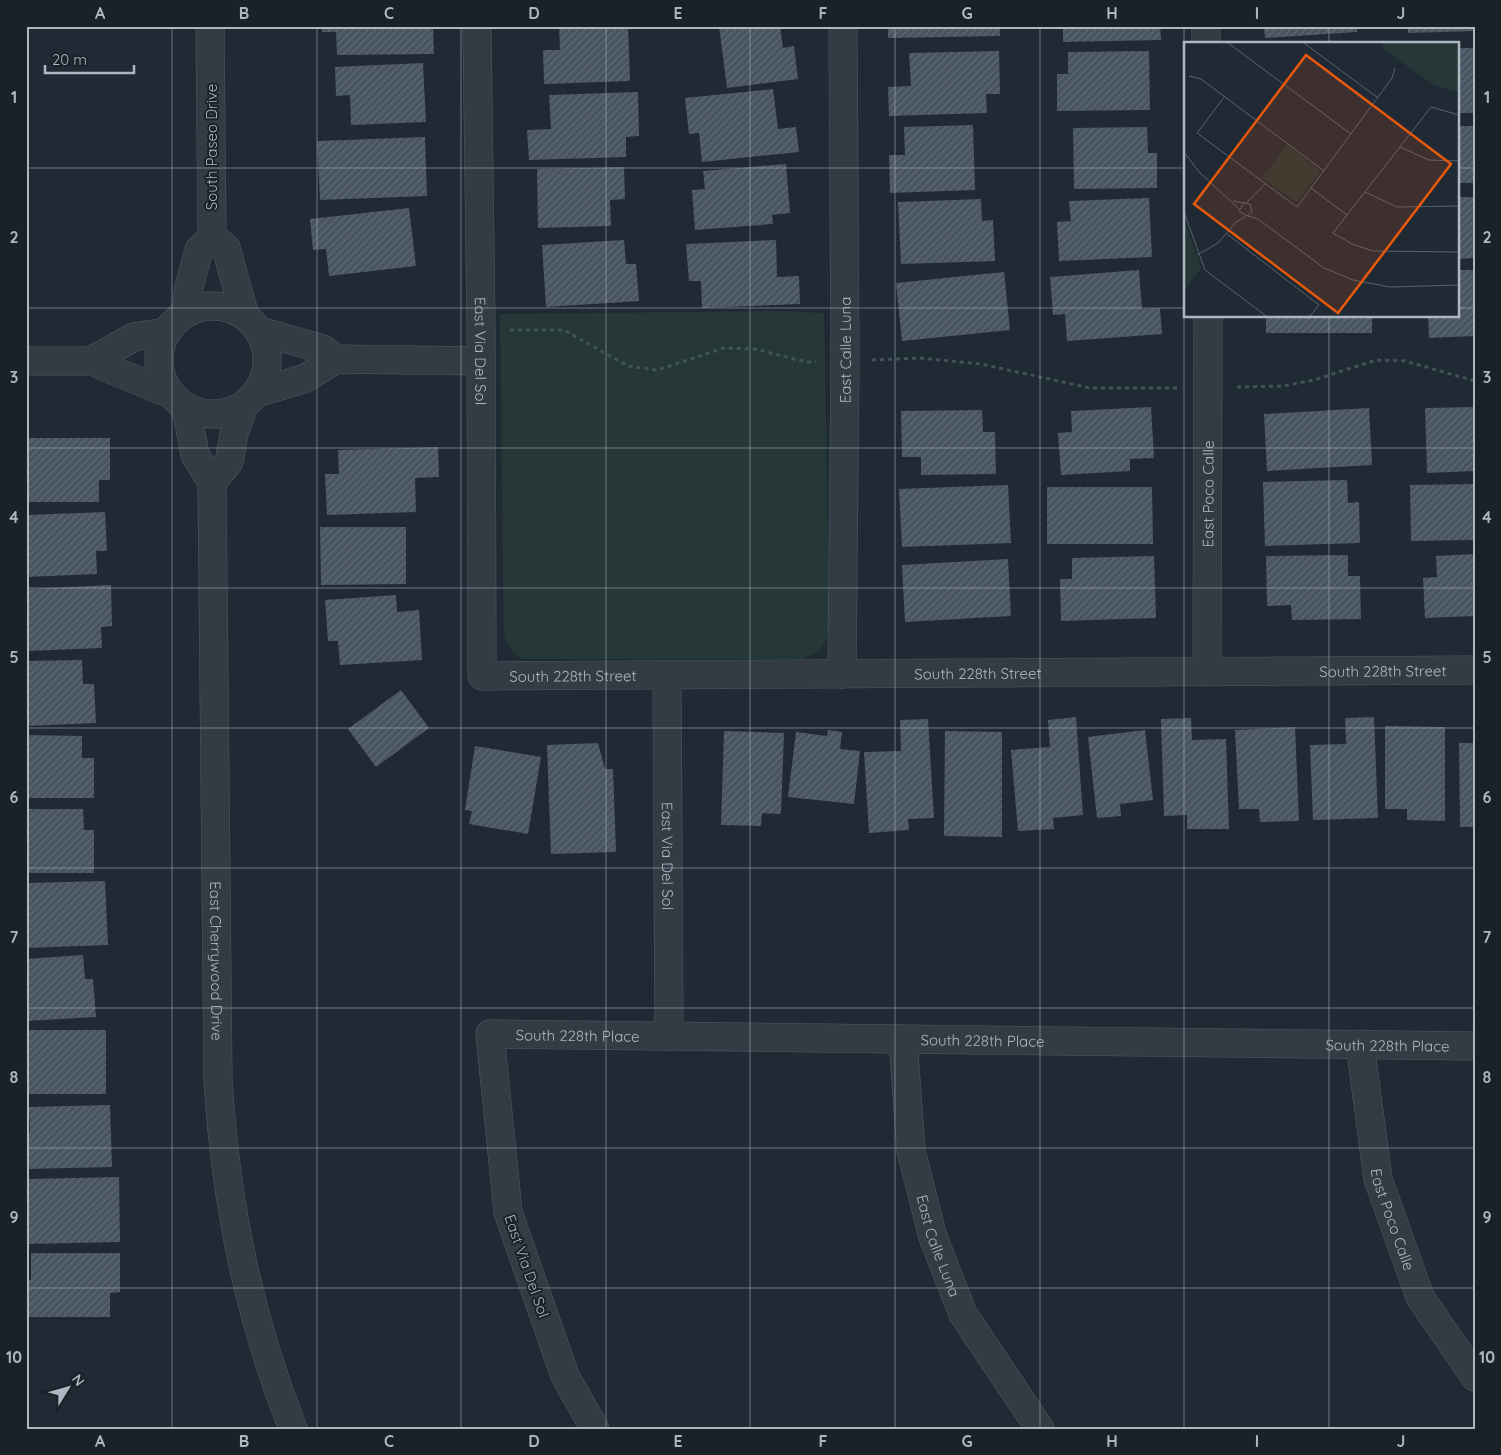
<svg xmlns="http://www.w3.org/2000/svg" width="1501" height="1455" viewBox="0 0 1501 1455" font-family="Quicksand,sans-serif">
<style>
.green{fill:#253837}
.building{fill:url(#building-hatch)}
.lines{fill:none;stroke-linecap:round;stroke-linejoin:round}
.minor-casing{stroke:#515a63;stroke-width:29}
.path{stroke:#415455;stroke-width:3;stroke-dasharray:4 4;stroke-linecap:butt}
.minor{stroke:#333c45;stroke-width:28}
.grid{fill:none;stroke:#adb7c2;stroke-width:1;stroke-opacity:0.55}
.labels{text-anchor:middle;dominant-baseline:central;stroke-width:4;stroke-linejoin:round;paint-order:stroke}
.street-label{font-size:15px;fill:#adb7c2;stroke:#192129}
.inset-road{fill:none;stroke:#58626d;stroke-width:1}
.view{fill:#e8590c;fill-opacity:0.15;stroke:#e8590c;stroke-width:2.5}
.inset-edge{fill:none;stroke:#adb7c2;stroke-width:2.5}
.neatline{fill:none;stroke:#adb7c2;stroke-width:2}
.grid-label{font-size:16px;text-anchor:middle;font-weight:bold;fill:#adb7c2}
</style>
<defs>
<pattern id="building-hatch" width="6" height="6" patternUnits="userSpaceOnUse" patternTransform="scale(1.25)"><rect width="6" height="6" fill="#485460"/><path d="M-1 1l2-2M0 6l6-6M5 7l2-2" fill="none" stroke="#606a75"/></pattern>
</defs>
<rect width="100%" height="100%" fill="#202a34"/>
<!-- green -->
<path class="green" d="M781 311 824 313 830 634 820 650 803 659H523C512 654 506 645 504 633L500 314Z"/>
<!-- building -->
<path class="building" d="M322 26 433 27 434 54 337 55 336 32H322Z
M559 26H628L630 81 544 84 543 50H560Z
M719 26H780L783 48 794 46 798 79 727 88Z
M888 26H1000V36L888 38Z
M1063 26H1160L1161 40 1063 42Z
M1264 26H1357V32L1265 38Z
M1408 26H1475V31L1408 33Z
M1457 48H1475V113H1457Z
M999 51 1000 94H986L987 113 889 116 888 87 911 86 909 53Z
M1149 51 1150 110 1057 111V74H1068V52Z
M423 63 426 122 351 125 350 95 336 96 335 67Z
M773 89 778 129 796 127 799 152 702 162 699 133 689 134 685 98Z
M638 92 639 136 626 137V157L529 160 527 130 551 129 549 95Z
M973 125 975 190 890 193 889 155H905L904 127Z
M1457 126H1475V183H1457Z
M1147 127 1148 153H1157V188L1074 189 1073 128Z
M425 137 427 196 320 200 317 141Z
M786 164 790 213 772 215 773 224 695 230 692 190 705 189 703 171Z
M624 167 625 199 610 200 611 226 538 228 537 169Z
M1457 197H1475V258L1457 259Z
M1149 198 1152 257 1059 261 1057 222 1071 221 1069 201Z
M981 199 982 221 993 220 995 261 901 264 898 202Z
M409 208 416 266 329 276 326 249 313 250 310 219Z
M624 240 626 264H636L639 301 546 307 542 245Z
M776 240 777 277 799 276 800 304 702 308 701 281H689L686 244Z
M1139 270 1142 309 1160 308 1162 334 1067 341 1065 314 1053 315 1050 277Z
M1457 270H1475V336L1429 338 1428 316H1457Z
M1004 272 1010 330 902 341 896 283Z
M1266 316H1372V333H1266Z
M1151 407 1154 458 1130 459V471L1061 475 1058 433 1072 432 1071 411Z
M1475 407V471L1427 473 1425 408Z
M1369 408 1372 465 1267 471 1264 414Z
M982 410 983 432H995L996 474 921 475V457H902L901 411Z
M26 438H110V480H99V502H26Z
M438 447 439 477 415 478 416 512 327 515 325 474H339L338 450Z
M1347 480 1348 503 1359 502 1360 543 1265 546 1263 482Z
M1475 484V540L1411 541 1410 485Z
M1008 485 1011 543 902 547 899 489Z
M1047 487H1152L1153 544H1047Z
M105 512 107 551H96L97 574 26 577V515Z
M320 527H406V584L321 585Z
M1475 554V616L1425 618 1423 578 1437 577 1436 556Z
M1348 555V576H1360L1361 619 1292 620 1291 605 1267 606 1266 556Z
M1154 556 1156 618 1061 621 1060 579H1072V558Z
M1008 559 1011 616 905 622 902 565Z
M111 585 112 626 101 627 102 648 26 651V589Z
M396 595 397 612 419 610 422 660 340 665 338 641H328L325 600Z
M82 660 83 684H94L96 723 26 726V661Z
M401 690 429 728 376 767 348 729Z
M1076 717 1083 815 1053 818 1054 829 1018 831 1011 750 1050 747 1048 720Z
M1374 717 1378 818 1313 820 1310 745 1346 744 1345 718Z
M1191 718 1192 740 1226 739 1229 829H1187V815L1164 816 1161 719Z
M928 719 934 818 908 819 909 830 869 833 864 752 901 751 900 720Z
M1385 726 1445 727V821L1407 820V809H1385Z
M1295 727 1299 821 1260 822 1259 809H1239L1235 730Z
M828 730 842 732 840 749 860 751 854 804 788 797 796 732 827 736Z
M1145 730 1153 800 1120 804 1121 816 1097 818 1088 737Z
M724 731 784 733 781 814 762 813 761 826 721 825Z
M945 731 1002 732V837L944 836Z
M26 735 82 736V758H94V798H26Z
M598 743 605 769H613L616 852 551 854 547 745Z
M1459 743H1475V827H1460Z
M475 746 541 757 528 834 469 824 472 811 465 810Z
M26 809H83L84 830H94V873H26Z
M105 881 108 945 26 948V883Z
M83 955 85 979H93L96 1017 26 1021V959Z
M26 1030H106V1094H26Z
M110 1105 112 1167 26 1169V1133H30L29 1107Z
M119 1177 120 1242 26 1244 29 1179Z
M31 1253H120V1292L110 1293V1317H26V1280H31Z"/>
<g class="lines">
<!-- minor casing -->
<g class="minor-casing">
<g id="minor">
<path id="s1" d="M477 26 481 325 482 676 1475 670"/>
<path d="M1206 26V44"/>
<path d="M212 237 226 248 245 316"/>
<circle cx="213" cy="360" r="54"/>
<path d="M186 313 189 287 199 250 212 237 210 26"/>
<path d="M259 331 323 349 336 359"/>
<path d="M26 361H91L172 395"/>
<path d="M91 361 134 337 166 332"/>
<path d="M256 393 306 378 336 359 481 361"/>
<path d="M186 407 195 455 212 482"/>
<path id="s2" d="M212 482 218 1081C226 1204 248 1314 293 1429"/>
<path d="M212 482 229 462 234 434 244 405"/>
<path id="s3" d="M1207 672 1208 316"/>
<path id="s4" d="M842 674 845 361 843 26"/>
<path id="s5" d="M667 676 669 1036"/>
<path id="s6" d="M903 1039 911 1151 933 1237 963 1314 1040 1429"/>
<path id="s7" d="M1360 1044 1378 1179 1420 1297 1475 1377"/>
<path id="s8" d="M595 1429 565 1376 508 1212 490 1034 1475 1046"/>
</g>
</g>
<!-- path -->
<path class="path" d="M510 330H564L628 366 657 370 724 348 755 349 806 362H816
M872 360 919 358 981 364 1090 388H1178
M1237 387 1283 386 1314 380 1376 360 1405 361 1475 381"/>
<!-- minor -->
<use href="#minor" class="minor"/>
</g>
<!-- grid -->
<path class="grid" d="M172 26V1429M317 26V1429M461 26V1429M606 26V1429M750 26V1429M895 26V1429M1040 26V1429M1184 26V1429M1329 26V44M26 168H1185M1457 168H1475M26 308H1185M1457 308H1475M1329 316V1429M26 448H1475M26 588H1475M26 728H1475M26 868H1475M26 1008H1475M26 1148H1475M26 1288H1475"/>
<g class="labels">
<!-- street labels -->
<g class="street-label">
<text transform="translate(211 147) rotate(-90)">South Paseo Drive</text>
<text stroke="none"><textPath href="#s4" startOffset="324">East Calle Luna</textPath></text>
<text stroke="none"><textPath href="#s1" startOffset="325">East Via Del Sol</textPath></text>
<text stroke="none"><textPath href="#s3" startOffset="178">East Poco Calle</textPath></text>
<text stroke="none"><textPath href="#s1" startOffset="1551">South 228th Street</textPath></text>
<text stroke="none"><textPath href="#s1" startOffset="1146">South 228th Street</textPath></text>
<text stroke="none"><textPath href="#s1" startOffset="741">South 228th Street</textPath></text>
<text stroke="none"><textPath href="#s5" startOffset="180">East Via Del Sol</textPath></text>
<text stroke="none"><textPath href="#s2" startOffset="479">East Cherrywood Drive</textPath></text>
<text stroke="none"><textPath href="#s8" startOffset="501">South 228th Place</textPath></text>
<text stroke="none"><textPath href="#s8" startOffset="906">South 228th Place</textPath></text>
<text stroke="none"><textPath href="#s8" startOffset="1311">South 228th Place</textPath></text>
<text stroke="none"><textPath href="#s7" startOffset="179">East Poco Calle</textPath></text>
<text stroke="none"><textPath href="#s6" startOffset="211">East Calle Luna</textPath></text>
<text transform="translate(527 1266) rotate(71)">East Via Del Sol</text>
</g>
</g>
<!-- overview -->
<g transform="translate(1184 42)">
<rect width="275" height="275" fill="#202a34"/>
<path d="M199 1H275V50L250 43 199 7ZM103 103 136 129 113 160 78 136ZM2 182 17 226 0 249V183Z" fill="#253837"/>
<path class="inset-road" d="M44 1 167 92M120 1 194 56M5 34 17 37 140 129M41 54 13 91 113 165 208 36 211 26M275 73 247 65 149 191 168 202 189 209 275 210M216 105 245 118 275 119M0 110 15 130 55 167M127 146 163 173M181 150 213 165 275 164M49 159 66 162 68 170 63 174 55 169 60 161M62 161 82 141M0 170 21 228 82 274M64 174 74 177 140 226 169 238 206 245 275 243M43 192 135 263 126 274M13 213 34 201 52 180 62 174"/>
<path class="view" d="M122 13 267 122 154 271 10 162Z"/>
<rect width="275" height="275" class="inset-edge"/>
</g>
<!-- border -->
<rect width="1501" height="1455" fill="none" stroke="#192129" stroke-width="55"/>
<!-- north arrow -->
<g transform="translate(68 1388) rotate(53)" stroke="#192129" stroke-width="4" paint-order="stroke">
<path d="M0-4L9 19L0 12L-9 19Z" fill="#adb7c2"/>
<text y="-8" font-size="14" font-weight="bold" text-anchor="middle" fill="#adb7c2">N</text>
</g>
<!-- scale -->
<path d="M45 65v8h89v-8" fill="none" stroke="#adb7c2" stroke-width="2.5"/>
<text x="52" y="65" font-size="15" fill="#adb7c2" stroke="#192129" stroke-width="4" paint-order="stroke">20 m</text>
<rect x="28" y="28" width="1446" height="1400" class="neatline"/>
<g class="grid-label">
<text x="100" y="19">A</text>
<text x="244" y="19">B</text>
<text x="389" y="19">C</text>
<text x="534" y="19">D</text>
<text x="678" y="19">E</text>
<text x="823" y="19">F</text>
<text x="967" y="19">G</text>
<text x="1112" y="19">H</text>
<text x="1257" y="19">I</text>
<text x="1401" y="19">J</text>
<text x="14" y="103">1</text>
<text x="1487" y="103">1</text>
<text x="14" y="243">2</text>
<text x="1487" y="243">2</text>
<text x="14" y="383">3</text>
<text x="1487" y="383">3</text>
<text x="14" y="523">4</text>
<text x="1487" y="523">4</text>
<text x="14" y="663">5</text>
<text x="1487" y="663">5</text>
<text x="14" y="803">6</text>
<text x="1487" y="803">6</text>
<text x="14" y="943">7</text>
<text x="1487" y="943">7</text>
<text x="14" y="1083">8</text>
<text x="1487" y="1083">8</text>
<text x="14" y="1223">9</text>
<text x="1487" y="1223">9</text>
<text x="14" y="1363">10</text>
<text x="1487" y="1363">10</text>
<text x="100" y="1447">A</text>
<text x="244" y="1447">B</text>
<text x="389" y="1447">C</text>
<text x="534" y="1447">D</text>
<text x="678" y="1447">E</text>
<text x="823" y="1447">F</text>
<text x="967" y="1447">G</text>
<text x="1112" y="1447">H</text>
<text x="1257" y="1447">I</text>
<text x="1401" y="1447">J</text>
</g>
</svg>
